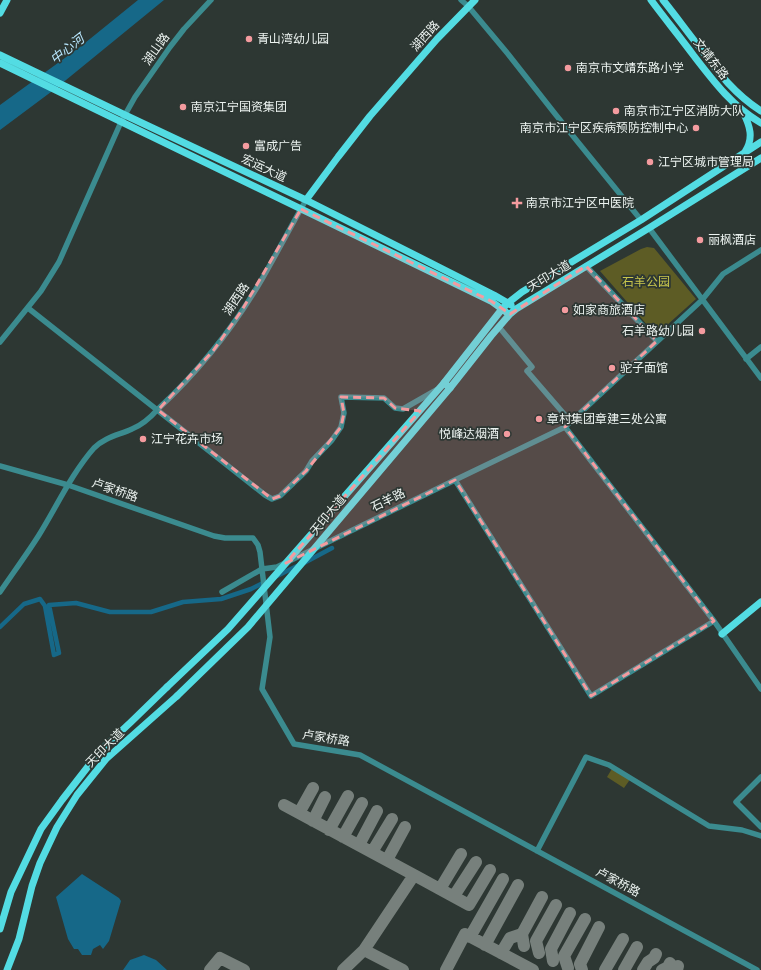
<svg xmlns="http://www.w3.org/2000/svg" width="761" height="970" viewBox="0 0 761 970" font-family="Rubik,'Noto Sans SC',sans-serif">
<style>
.green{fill:#5d5c25}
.water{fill:#166888}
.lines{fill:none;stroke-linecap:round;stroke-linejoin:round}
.canal{stroke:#166888;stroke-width:4.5}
.taxiway{stroke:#77807c;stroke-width:12}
.minor{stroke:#3b8b8f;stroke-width:5.5}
.major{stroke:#53dce3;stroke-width:7}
.major-bridge{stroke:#53dce3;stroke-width:7}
.marked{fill:#f49b9f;fill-opacity:0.2;stroke:#f49b9f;stroke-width:3;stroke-dasharray:8 5;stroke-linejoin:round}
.poi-dot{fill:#f49b9f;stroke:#2d3733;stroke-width:1.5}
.labels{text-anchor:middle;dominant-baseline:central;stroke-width:3.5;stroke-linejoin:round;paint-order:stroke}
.street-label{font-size:12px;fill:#ecf3f0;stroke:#2d3733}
.poi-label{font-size:12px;fill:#ecf3f0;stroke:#2d3733;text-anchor:start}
.park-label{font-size:12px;fill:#c8c64c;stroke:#2d3733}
.water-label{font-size:13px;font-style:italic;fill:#b7e5fc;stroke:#2d3733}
</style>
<rect width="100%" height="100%" fill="#2d3733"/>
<!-- green -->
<path class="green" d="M647 247 654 248 696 299 656 335 600 271 641 249Z
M613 767 631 778 624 788 607 777Z"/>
<!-- water -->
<path class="water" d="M138 0H164L55 89 0 130V105L80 47Z
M82 874 119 898 121 901 109 941 103 949 100 945 93 949 91 955H82L78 949H74L68 939 56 897Z
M144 955 156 960 167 970H123L130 960Z"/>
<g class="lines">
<!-- canal -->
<path class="canal" d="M304 563 332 548
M275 577 297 566
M0 627 24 604 40 599 45 606 54 655 59 653 49 605 76 603 110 612H151L183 602 221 599 251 589 265 582"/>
<!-- taxiway -->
<path class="taxiway" d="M284 805 414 875
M299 813 313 788
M313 821 325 797
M329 830 348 796
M343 837 362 803
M359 845 377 811
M372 852 392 819
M387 860 405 827
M440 889 461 854
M454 896 476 862
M470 937 503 879
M485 945 518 885
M524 946 522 934 542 897
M364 950 414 875 469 905 490 870
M501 953 510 938 522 934
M539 953 536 941 556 905
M553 961 551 949 570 913
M568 968 564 956 585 919
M210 970 220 958 244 970
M343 970 364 950 403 970
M446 970 465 934 533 970
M582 970 580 964 599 927
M605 970 623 939
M624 970 637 947
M643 970 648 962 654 958 656 954
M662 970 668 967 670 963
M677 970 678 966"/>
<!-- minor -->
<path class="minor" d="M461 0 468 6 508 54 556 115 641 220
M649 228 761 378
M586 266 657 341
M28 308 265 495 272 499 280 496 306 471 312 461 332 440 341 427 344 413 341 397 384 398 395 408 403 409 431 393 436 390
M499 327 532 367 527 371 571 422
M0 342 41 291 59 262 121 122 135 97 170 47 184 29 211 0
M746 359 761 347
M0 466 68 485 214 536 225 538H253L258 545 260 552 270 637 262 689 294 744 360 755 757 970
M455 480 591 696 714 621 565 427
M0 592C13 573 27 554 39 535 57 506 72 473 94 448 105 437 119 435 132 429 142 425 151 417 158 409 198 372 234 327 262 279 277 253 291 226 306 200
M222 592 262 569 277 567 455 480 565 427 702 300 723 274 761 250
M714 621 761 689
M761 777 736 802 761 827
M537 851 586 757 609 765 709 826 742 830 761 836"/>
<!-- major -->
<path class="major" d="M651 0C665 19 680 37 694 56 714 82 733 107 761 123
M663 0C676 16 688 33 701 49 718 73 736 95 761 111
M0 13 7 0
M0 55 125 115 306 200 494 295 511 305
M0 63 491 301 506 312
M743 112C750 126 754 138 745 152
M761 142 641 220 522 292 508 303 502 309 444 383 450 388 491 336 510 314 516 309 649 228 761 158
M306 200 338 157 370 116 437 39 475 0
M722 634 761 602
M0 929 11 892 41 829 62 800 100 751 131 722 167 687
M7 970 19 939 32 886 40 863 57 827 77 795 106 759 177 696"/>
<!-- major-bridge -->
<path class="major-bridge" d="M167 687 228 629 444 383
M177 696 248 627 450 388"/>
</g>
<!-- marked area -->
<path class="marked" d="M301 209 491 301 510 314 586 266 657 341 565 427 714 621 591 696 455 480 286 563 420 411 395 408 384 398 341 397 344 413 341 427 306 471 280 496 272 499 158 410 213 351 242 310Z"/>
<!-- markers -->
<g class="poi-dot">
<circle cx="249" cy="39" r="4"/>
<circle cx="568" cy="68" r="4"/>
<circle cx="183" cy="107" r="4"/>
<circle cx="616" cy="111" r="4"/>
<circle cx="696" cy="128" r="4"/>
<circle cx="246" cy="146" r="4"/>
<circle cx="650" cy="162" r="4"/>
<path d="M515 197h4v4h4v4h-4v4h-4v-4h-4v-4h4z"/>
<circle cx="700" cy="240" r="4"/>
<circle cx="565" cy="310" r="4"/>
<circle cx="702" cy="331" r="4"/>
<circle cx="612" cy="368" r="4"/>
<circle cx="539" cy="419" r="4"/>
<circle cx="507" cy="434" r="4"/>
<circle cx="143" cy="439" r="4"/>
</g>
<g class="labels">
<!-- street labels -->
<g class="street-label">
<text transform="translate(425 36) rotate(-48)">湖西路</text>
<text transform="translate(156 49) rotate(-54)">湖山路</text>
<text transform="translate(711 59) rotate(52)">文靖东路</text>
<text transform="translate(264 168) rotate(25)">宏运大道</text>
<text transform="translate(549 276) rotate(-31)">天印大道</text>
<text transform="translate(236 299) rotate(-56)">湖西路</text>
<text transform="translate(115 490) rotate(19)">卢家桥路</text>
<text transform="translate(388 500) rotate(-26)">石羊路</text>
<text transform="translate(328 515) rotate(-50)">天印大道</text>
<text transform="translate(326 738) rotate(9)">卢家桥路</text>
<text transform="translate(105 748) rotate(-45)">天印大道</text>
<text transform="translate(618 882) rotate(28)">卢家桥路</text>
</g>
<!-- poi labels -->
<g class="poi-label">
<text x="257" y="39">青山湾幼儿园</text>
<text x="576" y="68">南京市文靖东路小学</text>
<text x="191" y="107">南京江宁国资集团</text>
<text x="624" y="111">南京市江宁区消防大队</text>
<text x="688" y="128" text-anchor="end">南京市江宁区疾病预防控制中心</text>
<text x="254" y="146">富成广告</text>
<text x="658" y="162">江宁区城市管理局</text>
<text x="526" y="203">南京市江宁区中医院</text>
<text x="708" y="240">丽枫酒店</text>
<text x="573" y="310">如家商旅酒店</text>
<text x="694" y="331" text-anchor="end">石羊路幼儿园</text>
<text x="620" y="368">驼子面馆</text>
<text x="547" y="419">章村集团章建三处公寓</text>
<text x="499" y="434" text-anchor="end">悦峰达烟酒</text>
<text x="151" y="439">江宁花卉市场</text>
</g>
<!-- park labels -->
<g class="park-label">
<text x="646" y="282">石羊公园</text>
</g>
<!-- water labels -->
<g class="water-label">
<text transform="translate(67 49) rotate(-38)">中心河</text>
</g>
</g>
</svg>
